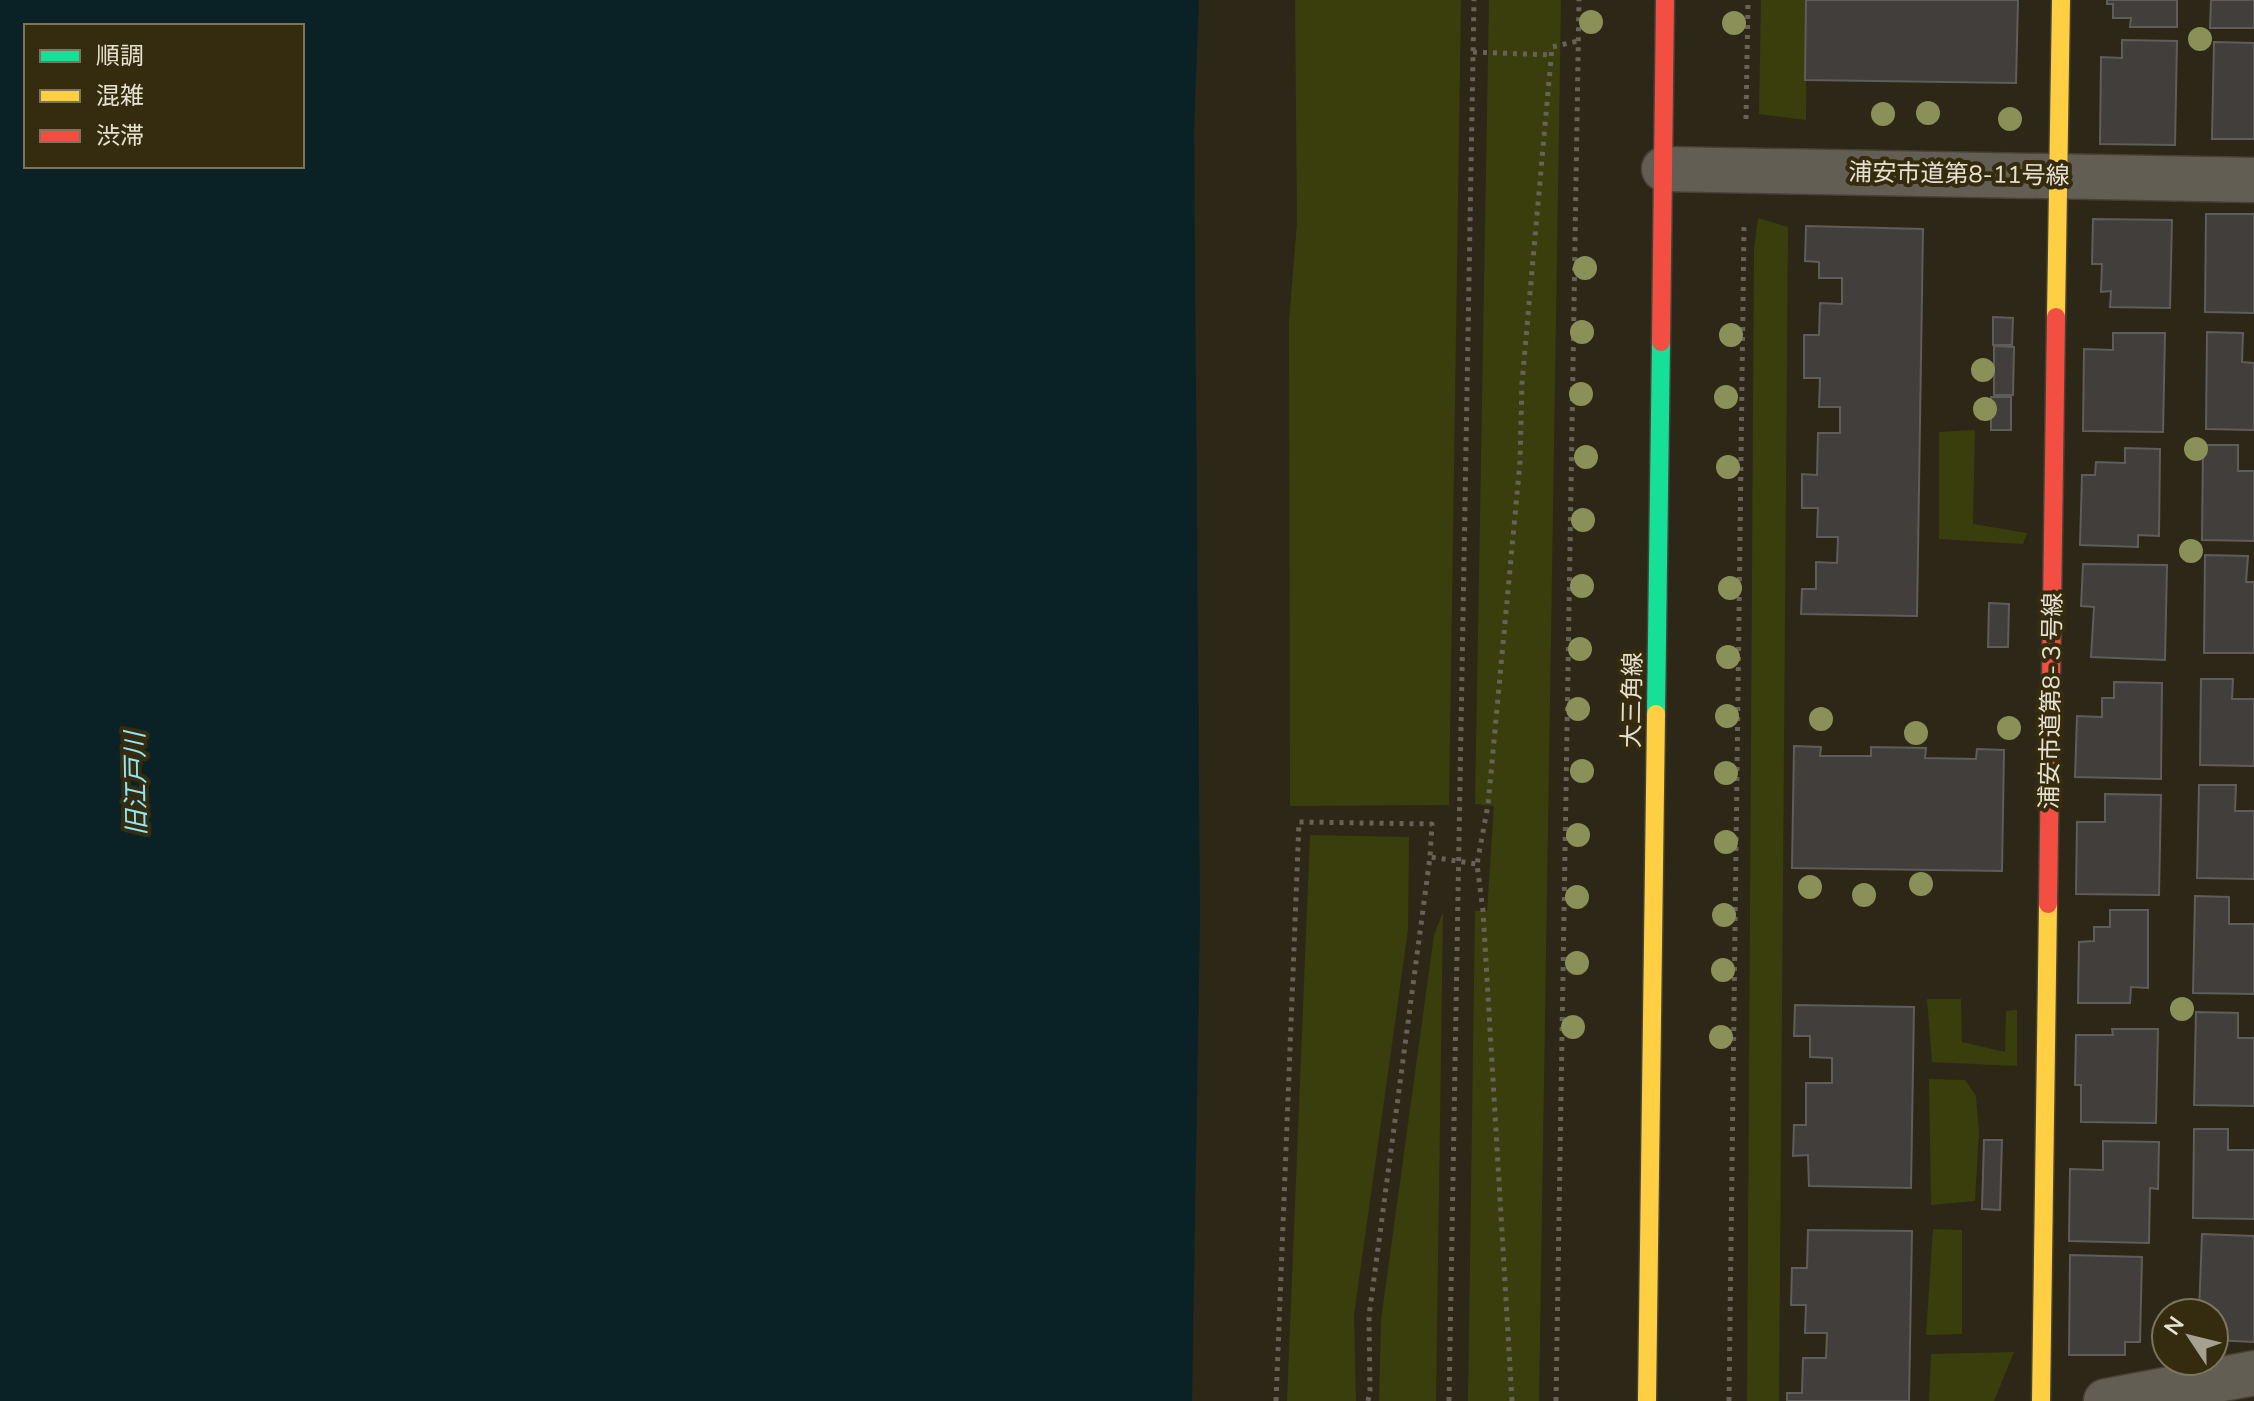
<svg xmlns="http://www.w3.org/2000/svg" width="2254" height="1401" viewBox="0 0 2254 1401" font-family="'Nunito Sans','Noto Sans JP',sans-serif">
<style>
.green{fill:#3a3e0c}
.water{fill:#0a2225;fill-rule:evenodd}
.building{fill:#413e3c;stroke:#5f5c5a;stroke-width:2}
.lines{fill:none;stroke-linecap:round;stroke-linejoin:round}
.street-casing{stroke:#474236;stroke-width:47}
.fast-casing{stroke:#474236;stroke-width:21}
.slow-casing{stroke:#474236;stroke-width:21}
.jam-casing{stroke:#474236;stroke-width:21}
.path{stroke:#676258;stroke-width:5;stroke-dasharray:4 6;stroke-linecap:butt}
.street{stroke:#635e53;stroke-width:44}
.fast{stroke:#16e098;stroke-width:18}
.slow{stroke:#ffcf43;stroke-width:18}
.jam{stroke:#f24e42;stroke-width:18}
.tree{fill:#8b9058}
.labels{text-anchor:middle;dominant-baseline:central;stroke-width:8;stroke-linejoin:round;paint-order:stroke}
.street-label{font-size:24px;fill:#e7e1d1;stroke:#352b0f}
.water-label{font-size:26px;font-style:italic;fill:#8ee8f9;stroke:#352b0f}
</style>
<rect width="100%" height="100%" fill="#2d2717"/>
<!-- green -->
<path class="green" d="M1295 0H1461L1449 805 1290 806 1289 322 1297 223Z
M1489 0H1561L1539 1401H1468L1475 911H1487L1494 806 1475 804Z
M1761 0H1807L1806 120 1759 114Z
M1758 218 1788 227 1779 1401H1747L1754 249Z
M1975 430 1973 524 2027 533 2023 544 1939 539V432Z
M1310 835 1409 837 1408 930 1354 1315 1356 1401H1287Z
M1443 912 1436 1401H1379L1381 1320 1434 935Z
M1927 999H1961L1962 1042 2005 1052 2006 1011 2017 1010V1066L1932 1062Z
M1929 1079 1965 1080 1976 1096 1979 1132 1975 1201 1931 1205Z
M1933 1229 1962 1230V1334L1926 1335Z
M2014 1352 1994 1401H1929L1931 1354Z"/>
<!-- water -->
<path class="water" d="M0 0H1199L1194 129 1200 917 1192 1401H0ZM26 26H302V166H26Z"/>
<!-- building -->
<path class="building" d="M1806 0H2018L2016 83 1805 80Z
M2107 0H2177V27H2130L2131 18H2113V4H2107Z
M2211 0H2254V28H2210Z
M2122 40 2177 41 2175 145 2100 144 2101 57 2122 58Z
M2214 42 2254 43V139H2212Z
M2206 214H2254V313L2205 312Z
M2093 219 2172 220 2170 308 2110 307 2111 291 2101 292 2102 264H2092Z
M1806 226 1923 229 1917 616 1801 614 1802 589H1816V562L1837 563 1838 537H1817L1818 508H1802V474L1817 475 1818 433H1840V407H1819L1820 378H1804V335H1819L1820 303 1842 304V278H1819V262L1805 261Z
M1993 317 2013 318 2012 345H1993Z
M2207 332 2243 333 2242 362 2254 363V430L2206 429Z
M2113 333H2165L2163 432 2083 431 2084 349 2113 350Z
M1994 346 2014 347 2013 395H1994Z
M1991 397H2011V430H1991Z
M2203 445H2238V471H2254V541L2202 540Z
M2125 448 2160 449 2159 536 2138 535V547L2080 545 2082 475H2095L2096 462 2125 463Z
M2205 555 2248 556 2246 582H2254V653H2204Z
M2083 564 2167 565 2165 660 2091 657 2094 607 2081 606Z
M1989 603 2009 604 2008 647H1988Z
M2201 679H2233L2232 699H2254V766L2200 765Z
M2114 682 2162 683 2161 779 2075 777 2077 716 2102 717V698H2114Z
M1794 746 1821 747 1820 756H1871V747L1926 748 1925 758 1976 759 1977 749 2004 750 2002 871 1792 868Z
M2199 785H2236L2235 811H2254V879L2197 878Z
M2105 794 2161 795 2159 895 2076 894 2077 822H2105Z
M2195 896 2229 897V924H2254V994L2193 993Z
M2110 910H2148V988L2131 987 2130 1003H2078L2079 942 2094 941V927H2110Z
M1795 1005 1914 1007 1911 1188 1809 1186 1808 1155 1793 1156 1794 1125H1806V1083H1832V1058L1810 1057V1036H1794Z
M2196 1012 2238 1013V1038H2254V1106L2194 1105Z
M2112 1029H2158L2156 1123 2081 1122V1085H2075L2076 1035H2113Z
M2194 1129H2228V1150H2254V1219L2193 1218Z
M1984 1140H2002L2000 1210 1982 1209Z
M2103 1141 2159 1142 2158 1189 2150 1188 2149 1243 2069 1241 2070 1169 2103 1170Z
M1808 1230 1912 1231 1909 1401H1787V1393H1802L1803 1358H1826L1827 1333H1805L1806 1305H1791L1792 1268H1807Z
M2202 1234 2254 1236V1342L2214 1340V1313H2199Z
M2070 1255 2142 1257 2140 1342H2125V1355H2069Z"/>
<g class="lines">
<!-- street casing -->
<g class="street-casing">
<path id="street" d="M1664 169 2254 180
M2106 1401 2254 1373"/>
</g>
<!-- fast casing -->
<g class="fast-casing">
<path id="fast" d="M1656 714 1661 342"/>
</g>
<!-- slow casing -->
<g class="slow-casing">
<path id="slow" d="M2056 317 2061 0
M1647 1401 1656 714
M2041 1401 2048 904"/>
</g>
<!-- jam casing -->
<g class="jam-casing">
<path id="jam" d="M1661 342 1665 0
M2048 904 2056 317"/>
</g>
<!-- path -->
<path class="path" d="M1473 52 1551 55
M1746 119 1748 0
M1276 1401 1299 822 1432 824 1430 857
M1368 1401 1370 1390 1369 1316 1430 857 1477 864
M1449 1401 1474 0
M1512 1401 1483 911 1477 864 1488 805 1520 462 1522 383 1552 47 1578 41
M1556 1401 1579 0
M1729 1401 1744 225"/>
<!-- street -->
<use href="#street" class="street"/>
<!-- fast -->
<use href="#fast" class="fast"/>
<!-- slow -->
<use href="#slow" class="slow"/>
<!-- jam -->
<use href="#jam" class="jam"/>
</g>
<!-- trees -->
<g class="tree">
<circle cx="1591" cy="22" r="12"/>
<circle cx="1734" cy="23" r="12"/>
<circle cx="2200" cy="39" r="12"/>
<circle cx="1928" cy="113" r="12"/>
<circle cx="1883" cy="114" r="12"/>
<circle cx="2010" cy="119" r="12"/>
<circle cx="1585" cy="268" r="12"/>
<circle cx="1582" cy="332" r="12"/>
<circle cx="1731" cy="335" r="12"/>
<circle cx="1983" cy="370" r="12"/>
<circle cx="1581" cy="394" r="12"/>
<circle cx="1726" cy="397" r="12"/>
<circle cx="1985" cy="409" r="12"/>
<circle cx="2196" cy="449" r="12"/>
<circle cx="1586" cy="457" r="12"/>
<circle cx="1728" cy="467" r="12"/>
<circle cx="1583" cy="520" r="12"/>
<circle cx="2191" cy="551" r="12"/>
<circle cx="1582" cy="586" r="12"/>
<circle cx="1730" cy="588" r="12"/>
<circle cx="1580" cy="649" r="12"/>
<circle cx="1728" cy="657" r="12"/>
<circle cx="1578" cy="709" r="12"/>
<circle cx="1727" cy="716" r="12"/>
<circle cx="1821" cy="719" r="12"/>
<circle cx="2009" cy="728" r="12"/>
<circle cx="1916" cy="733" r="12"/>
<circle cx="1582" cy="771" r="12"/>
<circle cx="1726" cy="773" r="12"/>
<circle cx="1578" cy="835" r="12"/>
<circle cx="1726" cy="842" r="12"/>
<circle cx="1921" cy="884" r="12"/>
<circle cx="1810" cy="887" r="12"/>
<circle cx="1864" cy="895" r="12"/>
<circle cx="1577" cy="897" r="12"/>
<circle cx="1724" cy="915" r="12"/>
<circle cx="1577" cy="963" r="12"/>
<circle cx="1723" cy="970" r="12"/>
<circle cx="2182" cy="1009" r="12"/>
<circle cx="1573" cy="1027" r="12"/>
<circle cx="1721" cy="1037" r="12"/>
</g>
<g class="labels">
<!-- street labels -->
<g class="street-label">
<text transform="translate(1959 174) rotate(1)">浦安市道第8-11号線</text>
<text transform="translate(1632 700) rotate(-89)">大三角線</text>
<text transform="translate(2051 701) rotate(-89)">浦安市道第8-３号線</text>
</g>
<!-- water labels -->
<g class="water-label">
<text transform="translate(136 784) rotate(-91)">旧江戸川</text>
</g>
</g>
<!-- legend -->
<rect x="24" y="24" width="280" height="144" fill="#352b0f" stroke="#7c745d" stroke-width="2"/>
<rect x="40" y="50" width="40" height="12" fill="#16e098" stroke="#7c745d" stroke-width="2"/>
<text x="96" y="64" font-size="24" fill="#e7e1d1">順調</text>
<rect x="40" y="90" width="40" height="12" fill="#ffcf43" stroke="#7c745d" stroke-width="2"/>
<text x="96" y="104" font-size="24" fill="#e7e1d1">混雑</text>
<rect x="40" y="130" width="40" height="12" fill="#f24e42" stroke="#7c745d" stroke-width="2"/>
<text x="96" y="144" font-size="24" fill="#e7e1d1">渋滞</text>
<!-- north arrow -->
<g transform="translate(2190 1337) rotate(305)"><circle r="38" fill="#352b0f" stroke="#7c745d" stroke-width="2"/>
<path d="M0-6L14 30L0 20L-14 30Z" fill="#a6a090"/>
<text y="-12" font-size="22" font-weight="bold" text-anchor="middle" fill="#e7e1d1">N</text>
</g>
</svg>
